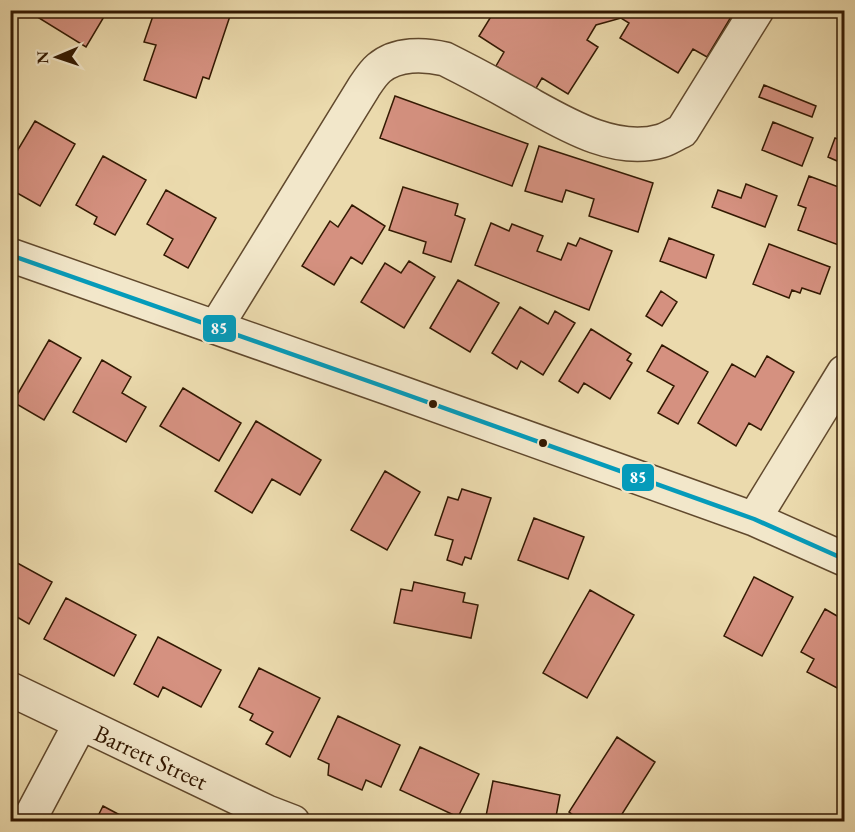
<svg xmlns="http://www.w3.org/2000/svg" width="855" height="832" viewBox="0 0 855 832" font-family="'EB Garamond',serif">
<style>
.building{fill:#d59180;stroke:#331902;stroke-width:1.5}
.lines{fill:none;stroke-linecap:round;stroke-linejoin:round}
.minor-casing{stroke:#61492d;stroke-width:36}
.minor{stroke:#f2e7ca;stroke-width:33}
.bus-1-casing{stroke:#f2e7ca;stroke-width:9}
.bus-1{stroke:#059bba;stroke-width:4.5}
.bus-dot{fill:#331902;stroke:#f2e7ca;stroke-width:2}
.labels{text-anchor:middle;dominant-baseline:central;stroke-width:5;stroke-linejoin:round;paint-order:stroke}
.street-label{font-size:24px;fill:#331902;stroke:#f2e7ca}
.line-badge{stroke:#f2e7ca;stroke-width:2}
.badge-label{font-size:16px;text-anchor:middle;font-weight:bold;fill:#fff}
</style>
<rect width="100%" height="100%" fill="#ebdaad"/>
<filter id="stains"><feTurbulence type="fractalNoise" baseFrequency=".00333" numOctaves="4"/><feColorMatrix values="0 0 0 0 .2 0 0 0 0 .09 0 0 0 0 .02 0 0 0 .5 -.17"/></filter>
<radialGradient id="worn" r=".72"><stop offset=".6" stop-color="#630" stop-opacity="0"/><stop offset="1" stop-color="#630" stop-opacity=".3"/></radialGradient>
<!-- building -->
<path class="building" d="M26 10H108L86 47Z
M155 10H232L209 79 203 77 196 98 144 80 156 45 144 42Z
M495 10H523L531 16 534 10H720L731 17 707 57 693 49 678 73 620 38 629 23 621 18 596 25 587 40 598 47 568 94 542 78 535 90 496 66 504 52 479 36Z
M764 85 816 106 812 117 759 97Z
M395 96 528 144 512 186 380 138Z
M35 121 75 144 40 206 10 189V163Z
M773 122 813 138 802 166 762 150Z
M835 138 844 141V164L828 157Z
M539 146 653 183 638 232 589 216 594 199 566 190 562 202 525 191Z
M103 156 146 180 115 235 94 224 97 217 76 205Z
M809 176 844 189V247L798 230 806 208 798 205Z
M746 184 777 196 765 227 712 207 718 190 741 198Z
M403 187 458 204 455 215 465 219 451 262 423 253 426 242 389 230Z
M166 190 216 218 188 268 164 255 173 239 147 224Z
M352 205 385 226 362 264 351 257 334 285 302 266 330 221 338 227Z
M491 223 509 231 512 224 543 236 537 251 561 260 568 243 576 246 580 238 612 251 589 310 475 265Z
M669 238 714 255 706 278 660 261Z
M769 244 830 267 820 294 802 288 800 293 792 290 789 298 753 284Z
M409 261 435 277 404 328 361 302 385 263 401 273Z
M458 280 499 303 470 352 430 328Z
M661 291 677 302 662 326 646 316Z
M520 307 548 324 555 311 575 323 543 375 521 361 517 369 492 353Z
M591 329 631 354 627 360 632 363 610 399 584 383 578 393 559 381Z
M49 340 81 358 44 420 13 402Z
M662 345 708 372 678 424 658 413 674 386 647 371Z
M767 356 794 372 761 430 749 423 736 446 698 423 732 364 755 377Z
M102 360 131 377 122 393 146 407 126 442 73 412Z
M183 388 241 423 219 461 160 426Z
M256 421 321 460 300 495 272 479 252 513 215 491Z
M385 471 420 492 387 550 351 530Z
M462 489 491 498 471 559 465 557 462 565 447 560 453 540 435 535 448 497 458 500Z
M534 518 584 537 568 579 518 560Z
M10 559 52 582 29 624 10 613Z
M754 577 793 597 762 656 724 636Z
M414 582 465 593 463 602 478 605 471 638 394 623 401 589 412 591Z
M590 590 634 615 587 698 543 673Z
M66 598 136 635 114 676 44 639Z
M825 609 844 620V680L839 689 807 672 814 659 801 652Z
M158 637 221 670 201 707 163 687 158 697 134 684Z
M259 668 320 698 290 757 266 744 273 732 250 720 253 714 239 707Z
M338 716 400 745 381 787 366 780 362 790 328 775 329 764 318 759Z
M617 737 655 762 617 822H583L569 812Z
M420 747 479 774 458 817 400 790Z
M493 781 560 795 555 822 485 821Z
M103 806 133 822H95Z"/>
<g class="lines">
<!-- minor casing -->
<g class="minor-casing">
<path id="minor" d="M10 255 388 388 754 519 844 559
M216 327 364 87C368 81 373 73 379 68 397 53 424 54 445 59 471 72 497 86 522 100 562 122 614 155 661 141 668 139 675 134 682 131L757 10
M754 519 844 372
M10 689 267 812 293 822
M28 822 80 724"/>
</g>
<!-- minor -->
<use href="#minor" class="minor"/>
<!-- bus-1 casing -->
<g class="bus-1-casing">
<path id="bus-1" d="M10 255 388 388 754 519 844 559"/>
</g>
<!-- bus-1 -->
<use href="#bus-1" class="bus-1"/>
</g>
<!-- markers -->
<g class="bus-dot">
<circle cx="433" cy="404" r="5"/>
<circle cx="543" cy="443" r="5"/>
</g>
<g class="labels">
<!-- street labels -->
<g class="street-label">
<text transform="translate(151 757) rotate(25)">Barrett Street</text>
</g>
</g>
<g class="line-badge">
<rect x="202" y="314" width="35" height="29" rx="6" fill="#059bba"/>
<rect x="621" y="463" width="34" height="29" rx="6" fill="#059bba"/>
</g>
<g class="badge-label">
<text x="219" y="334">85</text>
<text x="638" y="483">85</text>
</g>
<!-- margin -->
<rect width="855" height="832" fill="none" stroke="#ebdaad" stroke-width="36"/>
<rect x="12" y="12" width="831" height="808" fill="none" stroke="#331902" stroke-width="3"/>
<rect x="18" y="18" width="819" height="796" fill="none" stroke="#331902" stroke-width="1.5"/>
<!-- north arrow -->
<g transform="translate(57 57) rotate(268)" stroke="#f2e7ca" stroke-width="4.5" paint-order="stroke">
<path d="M0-4.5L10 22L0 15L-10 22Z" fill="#331902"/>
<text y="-9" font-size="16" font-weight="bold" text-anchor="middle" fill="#331902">N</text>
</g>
<rect width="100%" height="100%" filter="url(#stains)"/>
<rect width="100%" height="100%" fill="url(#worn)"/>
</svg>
